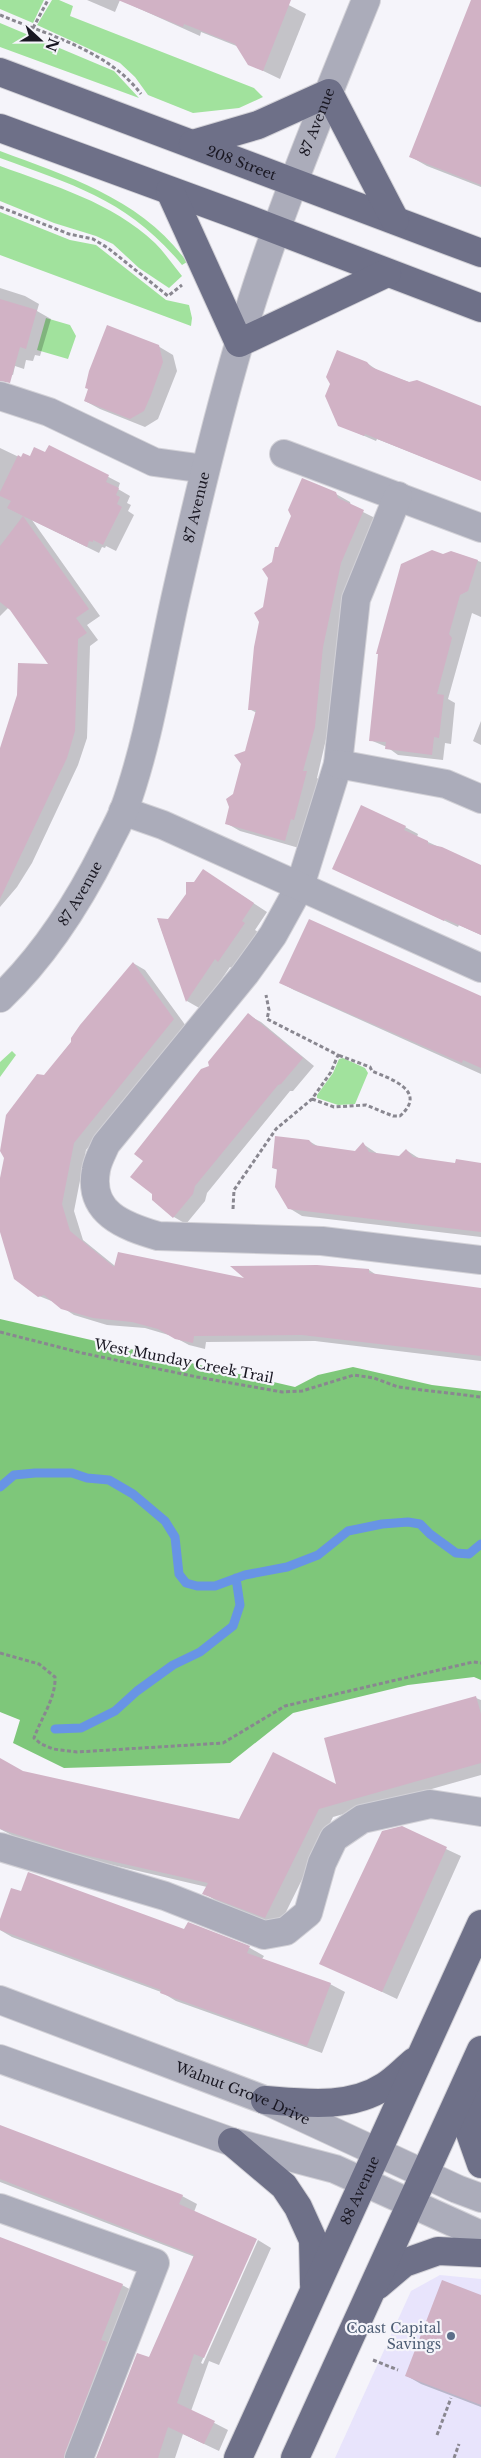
<svg xmlns="http://www.w3.org/2000/svg" width="481" height="2458" viewBox="0 0 481 2458" font-family="'Libre Baskerville',serif">
<style>
.built{fill:#e8e4fc}
.green{fill:#a1e29d}
.forest{fill:#7ec77a}
.shadow{fill:#0003}
.lines{fill:none;stroke-linecap:round;stroke-linejoin:round}
.stream{stroke:#6894e5;stroke-width:9}
.building{fill:#d1b2c5}
.minor-casing{stroke:#d2d1d7;stroke-width:30}
.major-casing{stroke:#d2d1d7;stroke-width:30}
.path{stroke:#898790;stroke-width:3;stroke-dasharray:4 2.5;stroke-linecap:butt}
.minor{stroke:#abacba;stroke-width:28}
.major{stroke:#6e7088;stroke-width:28}
.service-dot{fill:#5c6f8a;stroke:#f5f4fa;stroke-width:2}
.labels{text-anchor:middle;dominant-baseline:central;stroke-width:4.5;stroke-linejoin:round;paint-order:stroke}
.street-label{font-size:14px;fill:#191722;stroke:#f5f4fa}
.service-label{font-size:14px;fill:#4e5e75;stroke:#f5f4fa;text-anchor:end}
</style>
<rect width="100%" height="100%" fill="#f5f4fa"/>
<!-- built -->
<path class="built" d="M440 2275 481 2279V2458H335L411 2291Z"/>
<!-- green -->
<path class="green" d="M0 0H44L33 23 0 9Z
M52 0H59L73 6 70 16 254 88 263 97 239 108 193 113 148 95 135 77 120 63 37 25Z
M0 23 114 71 139 98 0 47Z
M0 151C69 177 142 199 187 262L182 265C128 200 76 186 0 158Z
M0 166C54 186 112 202 155 243 165 253 173 265 182 276L169 288 139 268 113 244 96 236 54 223 0 201Z
M0 212 70 240 96 245 166 300 189 305 192 318 191 326 0 255Z
M46 318 70 325 76 336 68 359 37 350Z
M12 1051 16 1055 0 1077V1062Z
M343 1058 365 1068 368 1073 355 1104 338 1105 317 1098V1095L333 1073 339 1059Z"/>
<!-- forest -->
<path class="forest" d="M0 1319 295 1387 318 1375 353 1367 432 1385 481 1391V1680L474 1677 408 1685 293 1713 230 1763 64 1768 13 1743 20 1720 0 1712Z"/>
<!-- shadow -->
<path class="shadow" d="M87 0H279L306 14 280 79 249 64 239 47 201 32 200 36 120 0 115 12Z
M472 0H481V187L427 166 411 157Z
M0 288 25 296 39 304 37 311 51 319 40 356 35 355 33 361 26 360 24 369 15 366 13 375 0 371Z
M158 346 173 355 177 371 158 419 145 427 100 409 85 401Z
M367 363 380 372 481 407V480L377 439 376 441 339 425Z
M49 446 120 483 118 489 130 496 127 503 131 505 128 511 134 515 116 551 106 546 105 548 102 547 99 553 32 520 100 616 87 625 98 640 90 646 87 738 78 765 32 863 17 887 0 907V750L51 666 10 606 0 616V448L21 458 45 454Z
M336 494 350 502 351 506 377 519 317 778 321 781 299 848 240 831 226 823 257 713 249 709 273 563 278 549Z
M451 552 481 562V617L472 613 448 699 455 703 451 744 445 743 443 760 398 755 387 747 370 740 443 555Z
M481 721V745L473 741Z
M405 827 418 834 417 837 481 866V935L459 925 458 927 334 869Z
M204 871 267 912 255 930 258 932 233 969 230 967 201 1009 187 1001 158 920H169Z
M133 963 145 970 186 1026 86 1150 74 1211 83 1240 115 1266 248 1280 369 1270 378 1276 481 1289V1361L315 1341 206 1342 205 1349 189 1345 172 1336 145 1328 107 1325 74 1315 54 1302 39 1296 0 1230V1184L44 1077Z
M281 983 481 998V1074L294 990Z
M248 1015 261 1022 314 1066 293 1091H290L207 1193 205 1201 186 1224 174 1217 153 1194 145 1161Z
M309 1141 319 1147 356 1152 363 1144 378 1154 399 1157 406 1150 420 1159 456 1164H481V1237L302 1216 289 1208 278 1170 273 1168Z
M476 1698 481 1700V1775L333 1817 279 1926 218 1902 204 1893 207 1887 87 1859 21 1840 0 1829V1759L23 1772 240 1821 338 1786Z
M401 1828 461 1856 397 1999 321 1963Z
M0 1922 185 1930 188 1923 250 1948 264 1956 262 1959 330 1984 345 1992 322 2053 176 2001 161 1992 12 1937 0 1930Z
M0 2127 182 2196 197 2204 194 2212 256 2239 201 2363 203 2364 258 2240 271 2248 219 2365 209 2361 191 2411 228 2430 219 2451 183 2434 175 2458H97L149 2358 195 2257 0 2182Z
M0 2239 122 2285 137 2293 80 2458H0Z
M481 2296V2407L421 2384 407 2376Z"/>
<g class="lines">
<!-- stream -->
<path class="stream" d="M0 1487 14 1475 35 1473H72L87 1478 109 1480 133 1494 165 1521 175 1537 179 1574 186 1583 197 1586H215L245 1575 287 1567 318 1555 348 1531 382 1524 408 1522 420 1524 430 1534 456 1553 469 1554 481 1544
M55 1729 81 1728 115 1711 137 1691 173 1665 200 1652 233 1626 240 1605 236 1578"/>
</g>
<!-- building -->
<path class="building" d="M118 0H291L263 71 248 65 235 44 184 24 183 27Z
M471 0H481V185L409 157Z
M0 299 37 310 26 349 20 347 10 383 0 381Z
M107 325 159 345 163 362 151 395 144 411 130 419 84 401 88 389 85 388 89 371Z
M337 350 367 362 371 367 409 382 417 380 481 406V481L365 434 364 436 338 426 325 396 330 384 326 377Z
M49 445 109 475 106 482 119 488 116 495 120 497 117 504 122 507 103 545 93 540V542L89 541 87 547 23 516 89 609 76 618 87 633 78 639 75 731 67 758 0 899V748L17 695 18 663 48 664 10 610 0 602V546L23 516 7 508 11 501 0 496V492L18 455 21 457 23 453 30 456 34 447 45 452Z
M302 478 336 492 338 498 364 510 341 563 323 647 315 727 303 771H307L294 820 291 819 285 841 225 824 229 807 226 799 233 794 241 764 234 755 245 751 256 710H248L254 647 259 622 254 613 263 607 268 578 262 569 272 562 275 547H278L291 516 288 510Z
M432 550 443 554 451 551 478 560 468 591 460 595 449 634 452 638 437 694 444 695 439 738 434 737 432 755 385 749 386 742 369 741 378 654H376L401 564Z
M361 805 406 826 404 830 428 841V844L442 847 481 865V935L445 919 444 921 332 869Z
M203 869 254 903 242 921 245 923 218 962 215 959 186 1002 157 918 168 919 186 894V882H194Z
M309 919 481 996V1068L463 1060 462 1063 279 983Z
M133 962 174 1019 74 1143 62 1204 70 1231 114 1267 118 1252 244 1278 230 1266 317 1265 369 1269V1273L481 1288V1356L302 1335 194 1336 193 1343 175 1339 158 1329 132 1322 93 1318 61 1309 44 1295 38 1297 14 1279 0 1232V1178L4 1158 0 1151 6 1115 37 1074 44 1075 71 1042V1038L80 1025Z
M248 1013 303 1058 281 1084 278 1085 195 1186 193 1194 173 1218 152 1200V1194L130 1177 143 1161 134 1154 201 1069 209 1066 208 1062Z
M275 1136 309 1140 313 1145 355 1151 363 1142 369 1152 399 1156 406 1149 413 1157 455 1163 456 1159 481 1163V1232L288 1209 275 1187 277 1169 272 1168Z
M476 1696 481 1714V1763L319 1809 265 1918 202 1894 208 1883 71 1852 0 1829V1758L23 1771 239 1819 273 1752 336 1784 324 1738Z
M402 1826 447 1847 382 1992 319 1964 382 1831Z
M28 1872 184 1929 188 1922 250 1946 247 1953 331 1983 307 2046 160 1993 161 1990 0 1930V1919L11 1888 21 1891Z
M0 2125 183 2195 179 2204 257 2239 204 2358 194 2354 177 2403 215 2421 204 2444 168 2427 158 2458H96L137 2353 149 2357 194 2255 0 2179Z
M0 2237 123 2284 101 2340 107 2342 64 2458H0Z
M442 2280 481 2295V2405L405 2376Z"/>
<g class="lines">
<!-- minor casing -->
<g class="minor-casing">
<g id="minor">
<path d="M0 396 49 412 154 462 205 469"/>
<path d="M284 454 481 528"/>
<path d="M398 496 356 599 338 764 300 886 273 935 245 974 106 1144C102 1153 97 1162 96 1170 88 1213 124 1226 158 1236L322 1241 481 1260"/>
<path d="M338 764 446 784 481 799"/>
<path d="M123 811 163 825 481 968"/>
<path id="s1" d="M0 998C44 956 78 903 105 849 111 836 119 823 124 810 149 741 160 666 176 595 195 511 215 427 239 344 273 226 320 114 366 0"/>
<path d="M0 1847 165 1896 264 1935 286 1931 308 1913 322 1863 334 1838 362 1819 430 1804 481 1812"/>
<path id="s2" d="M0 2000 265 2100 457 2189 481 2198"/>
<path d="M0 2059 232 2142 335 2169 481 2235"/>
<path d="M0 2208 155 2263 79 2458"/>
</g>
</g>
<!-- major casing -->
<g class="major-casing">
<g id="major">
<path id="s3" d="M0 72 481 253"/>
<path d="M0 128 240 216 481 308"/>
<path d="M193 144 258 125 329 93 395 220"/>
<path d="M170 191 239 343 387 273"/>
<path d="M471 2085 469 2130 481 2164"/>
<path d="M265 2100C305 2103 350 2109 385 2086 396 2079 405 2069 415 2061"/>
<path d="M232 2142 284 2186 298 2207 313 2240 314 2284"/>
<path d="M378 2285 404 2263 438 2251 481 2253"/>
<path id="s4" d="M238 2458 481 1924"/>
<path d="M295 2458 481 2050"/>
</g>
</g>
<!-- path -->
<path class="path" d="M0 15C48 35 109 51 141 94
M33 28 48 0
M0 207 69 234 93 239 108 248 168 296 182 285
M312 1099 334 1107 366 1105 393 1116H400C428 1091 391 1079 372 1071L370 1067 338 1055
M233 1209 234 1190 276 1129 312 1099 331 1072 338 1055 267 1019 269 1010 266 995
M0 1332 82 1353 197 1377 282 1392 302 1391 354 1375 374 1378 398 1387 481 1397
M0 1653 39 1664 55 1677C56 1698 41 1718 34 1738L41 1744 53 1749 77 1752 223 1743 285 1706 473 1662 481 1663
M373 2360 398 2370
M437 2435 451 2398
M454 2458 459 2444"/>
<!-- minor -->
<use href="#minor" class="minor"/>
<!-- major -->
<use href="#major" class="major"/>
</g>
<!-- markers -->
<circle class="service-dot" cx="451" cy="2336" r="5"/>
<g class="labels">
<!-- street labels -->
<g class="street-label">
<text stroke="none"><textPath href="#s1" startOffset="942">87 Avenue</textPath></text>
<text stroke="none"><textPath href="#s3" startOffset="258">208 Street</textPath></text>
<text stroke="none"><textPath href="#s1" startOffset="538">87 Avenue</textPath></text>
<text stroke="none"><textPath href="#s1" startOffset="132">87 Avenue</textPath></text>
<text transform="translate(184 1361) rotate(11)">West Munday Creek Trail</text>
<text stroke="none"><textPath href="#s2" startOffset="260">Walnut Grove Drive</textPath></text>
<text stroke="none"><textPath href="#s4" startOffset="294">88 Avenue</textPath></text>
</g>
<!-- service labels -->
<g class="service-label">
<text x="441" y="2328">Coast Capital<tspan x="441" dy="16">Savings</tspan></text>
</g>
</g>
<!-- north arrow -->
<g transform="translate(40 40) rotate(111)" stroke="#f5f4fa" stroke-width="4" paint-order="stroke">
<path d="M0-4L9 19L0 12L-9 19Z" fill="#191722"/>
<text y="-8" font-size="14" font-weight="bold" text-anchor="middle" fill="#191722">N</text>
</g>
</svg>
